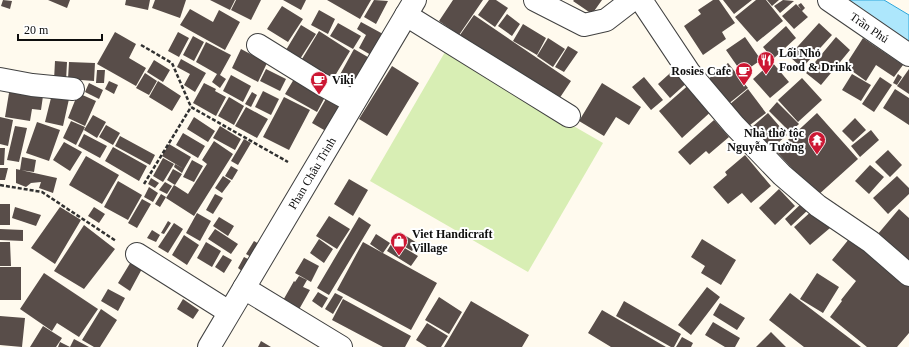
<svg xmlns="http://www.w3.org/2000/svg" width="909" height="347" viewBox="0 0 909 347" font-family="'Times New Roman',serif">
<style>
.green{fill:#d8eeb4}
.water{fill:#ade7fc;stroke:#2da7db}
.building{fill:#584d49}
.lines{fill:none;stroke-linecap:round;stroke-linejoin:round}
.minor-casing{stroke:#414141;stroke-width:24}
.path{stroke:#303030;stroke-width:2.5;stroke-dasharray:4 2;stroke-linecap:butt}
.minor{stroke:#fff;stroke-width:22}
.labels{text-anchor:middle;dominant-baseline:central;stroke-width:4;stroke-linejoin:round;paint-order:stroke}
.street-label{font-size:12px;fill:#0e0e0e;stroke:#fff}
.poi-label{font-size:12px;font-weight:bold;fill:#0e0e0e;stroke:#fff;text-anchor:start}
</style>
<rect width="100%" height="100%" fill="#fffaee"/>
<!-- green -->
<path class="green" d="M445 52 603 143 528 272 370 181Z"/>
<!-- water -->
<path class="water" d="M839 0H884L909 15V47Z"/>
<!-- building -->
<path class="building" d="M3 0 12 1 10 9 1 6Z
M48 0H70L67 8Z
M126 0H150L148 10 125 5Z
M155 0H186L180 18 152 8Z
M210 0H235L230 10Z
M236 0H261L251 20 231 10Z
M283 0H306L301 10Z
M327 0H371L360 19Z
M374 0 388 1 376 24 364 17Z
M453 0H483L459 35 439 21Z
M489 0H496L508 8 495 27 478 15Z
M574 0H602L592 14 573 1Z
M713 0H719L735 23 722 32 726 39 703 55 684 26 701 14 698 10Z
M723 0H752L734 14Z
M756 0H766L783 21 757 42 735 17Z
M767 0H779L772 6Z
M783 0 794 1 780 13 774 6Z
M801 3 805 8 802 11 808 17 794 29 782 16 796 4 801 9 798 5Z
M282 6 303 19 288 42 267 29Z
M190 9 213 22 219 10 240 22 225 50 180 25Z
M319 10 335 19 328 34 311 25Z
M507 14 520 24 512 36 498 26Z
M474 15 571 81 551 111 453 45Z
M361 22 383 34 371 55 359 48 366 35 357 29Z
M338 23 361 36 353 49 330 36Z
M819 23 832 35 802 68 789 56Z
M523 24 546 38 537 55 513 41Z
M301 25 316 34 300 59 286 50Z
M786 26 796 38 773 59 763 47Z
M319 31 350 51 333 79 302 59Z
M115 32 136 44 129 58 146 68 136 86 97 64Z
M178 32 189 38 179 57 168 51Z
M193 36 204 42 194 61 183 55Z
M745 37 761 60 742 73 726 50Z
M836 37 850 50 821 85 806 73Z
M548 38 565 49 553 67 537 56Z
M863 38 903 65 894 77 876 65 866 81 845 66Z
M206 42 231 55 220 75 226 79 220 88 212 82 217 74 196 62Z
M568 46 578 52 564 72 555 67Z
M241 49 267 63 258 82 232 68Z
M354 49 373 60 354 90 337 80Z
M181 59 206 73 195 92 184 85 190 74 177 67Z
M154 60 170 70 163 82 147 72Z
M55 61 67 62 66 81 54 80Z
M69 62 95 63 94 81 68 79Z
M772 62 789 82 770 98 753 79Z
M728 63 748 88 727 105 707 80Z
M392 66 419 83 387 136 359 119Z
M678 66 690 80 670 98 658 84Z
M266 69 286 79 280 91 260 81Z
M909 69V94L897 86Z
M97 70H105L104 83H96Z
M145 73 157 81 149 95 136 88Z
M852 74 871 85 861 101 842 90Z
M898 74 902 77 897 85 893 83Z
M231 75 251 86 243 102 223 91Z
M644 77 663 100 651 110 632 87Z
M880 77 892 85 874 112 862 104Z
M802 78 822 100 798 122 778 100Z
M294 79 325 97 317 112 285 94Z
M109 81 118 85 114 94 105 89Z
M158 81 181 96 172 111 149 97Z
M692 82 715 108 682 138 659 111Z
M89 83 103 90 99 99 85 92Z
M204 83 216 89 215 91 226 97 216 116 193 103Z
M602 83 641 107 629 125 616 117 604 136 579 121Z
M10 87 43 96 41 110 32 109 30 121 5 117Z
M748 89 766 113 746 128 729 105Z
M895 89 909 98V125L883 108Z
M263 91 279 99 271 115 255 107Z
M252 92 257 95 251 107 245 104Z
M78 93 96 101 85 126 68 118Z
M52 94 69 99 63 126 45 122Z
M229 97 244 106 234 125 218 116Z
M284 97 310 110 289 150 263 137Z
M327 97 345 108 331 134 312 123Z
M777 102 799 124 790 132 769 111Z
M246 107 268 119 257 138 235 126Z
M768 113 787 135 771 149 752 127Z
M817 113 858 159 817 196 776 151Z
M93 115 106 122 97 138 84 130Z
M0 117 13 120 8 146 0 144Z
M194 117 215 131 208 142 187 129Z
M855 118 866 130 853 142 842 131Z
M714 120 729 137 709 154 706 151 690 165 678 152Z
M71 121 85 127 76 145 63 138Z
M37 122 60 130 49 161 26 153Z
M106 125 120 133 113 145 99 137Z
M15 126 27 128 19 162 7 160Z
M220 126 241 139 235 150 213 138Z
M871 130 879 140 860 157 851 146Z
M183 133 205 146 198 158 176 145Z
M84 134 107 146 100 158 78 146Z
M120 136 155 155 150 165 115 146Z
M244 139 251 143 238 165 231 161Z
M214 141 233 154 194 216 166 198 174 185 188 194 207 164 202 160Z
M64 142 82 152 70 171 53 160Z
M169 144 191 157 184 169 162 156Z
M113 147 147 166 139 181 105 161Z
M0 148H5L4 165H0Z
M888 150 902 165 890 177 875 162Z
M745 155 771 186 751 203 742 193 728 204 713 187 727 175 725 172Z
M86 156 119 175 102 204 69 185Z
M22 157 36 160 34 172 20 170Z
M163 158 174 164 163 182 153 176Z
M192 160 203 166 194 182 183 177Z
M175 164 184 169 182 173 174 167Z
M870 165 884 177 869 194 855 181Z
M231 166 238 170 232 180 225 176Z
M0 168H8L5 180H0Z
M16 169 57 178 53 193 39 188 41 182 31 183 26 187 16 183Z
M173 169 182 174 175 185 167 180Z
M223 176 231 181 222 193 215 188Z
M897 176 909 188V194L888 214 873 198Z
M151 178 159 183 155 188 148 184Z
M349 179 368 190 353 216 334 204Z
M118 181 142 195 128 220 104 207Z
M165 182 172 186 167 194 159 190Z
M149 187 158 193 153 202 144 197Z
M779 189 795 206 775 225 759 208Z
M161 194 166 197 160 207 155 204Z
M215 194 223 198 213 214 206 210Z
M142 199 151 204 137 228 128 223Z
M803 202 809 209 791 226 785 219Z
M0 204H10V225H0Z
M15 207 41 215 36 226 12 218Z
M60 207 81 220 55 264 31 248Z
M94 207 105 214 99 223 88 216Z
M814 209 830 228 810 245 794 227Z
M899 209 909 218V272L872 241Z
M197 213 211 221 200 241 186 233Z
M329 216 350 229 337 249 316 236Z
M219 217 234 226 228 236 213 226Z
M359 217 371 225 329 295 317 288Z
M168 221 171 223 164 234 161 233Z
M174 223 183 229 168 253 158 247Z
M84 225 115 249 84 289 54 271Z
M0 229 23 230V241L0 240Z
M215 229 238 244 231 254 208 239Z
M152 230 160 235 156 242 147 238Z
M400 232 417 243 412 251 395 241Z
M376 234 390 243 383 253 370 244Z
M853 234 909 280V333L897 347H867L830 317 842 301 841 300 856 281 832 260Z
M184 235 199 245 187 265 172 255Z
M319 239 333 249 324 263 310 253Z
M702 239 736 260 721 285 701 273 705 266 691 257Z
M254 241 259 244 251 257 246 254Z
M393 241 418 256 411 266 387 251Z
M0 242H10L11 266H0Z
M206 242 221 251 212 267 197 258Z
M363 242 437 283 411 330 337 290Z
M223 255 232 260 224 273 215 267Z
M244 257 250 260 243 272 238 268Z
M304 258 319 266 311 282 295 273Z
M132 260 143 267 130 291 118 283Z
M0 267H21V300H0Z
M44 273 98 309 79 337 57 323 52 331 20 309Z
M817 273 839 287 823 313 800 299Z
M299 276 307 280 303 287 310 290 297 313 281 304 294 281 295 282Z
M707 287 720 297 691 335 678 325Z
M108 289 125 298 118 311 101 301Z
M318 292 328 298 322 308 312 301Z
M335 293 343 297 333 314 325 309Z
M790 293 861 347H804L769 320Z
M439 297 462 312 449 334 425 320Z
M183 299 199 310 193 319 177 309Z
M343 299 411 336 405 347H383L332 320Z
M471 301 529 335 522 347H444Z
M624 301 681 334 674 347H671L616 316Z
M720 303 745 318 737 330 713 315Z
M101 309 117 320 100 347H94L82 340Z
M602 310 666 347H611L588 333Z
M0 316 25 318 22 347 0 345Z
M713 322 740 338 735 347H725L705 335Z
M427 323 448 336 441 347H427L416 340Z
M43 326 62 338 56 347H30Z
M771 332 786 347H756Z
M682 337 693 343 691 347H676Z
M74 339 89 347H70Z
M261 341 271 347H258Z
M60 342 70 347H58Z"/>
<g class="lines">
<!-- minor casing -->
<g class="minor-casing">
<g id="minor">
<path d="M535 0 584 25 606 20 632 0"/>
<path d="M641 0 689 72 734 125 782 175 818 206 871 242 909 275"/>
<path id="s1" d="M829 0 909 55"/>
<path d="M406 15 569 116"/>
<path d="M258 45 321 84 354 102"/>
<path d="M0 79 32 85 73 89"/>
<path d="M137 254 229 312"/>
<path d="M244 288 341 347"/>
<path id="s2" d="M209 347 415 0"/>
</g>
</g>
<!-- path -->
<path class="path" d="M141 45 172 63 191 107 288 162
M144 184 191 107
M0 185 42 192 116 241"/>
<!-- minor -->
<use href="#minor" class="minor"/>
</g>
<!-- icons -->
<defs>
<g id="restaurant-pin" transform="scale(0.9)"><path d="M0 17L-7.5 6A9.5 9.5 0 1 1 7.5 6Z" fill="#cc1733" stroke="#fff"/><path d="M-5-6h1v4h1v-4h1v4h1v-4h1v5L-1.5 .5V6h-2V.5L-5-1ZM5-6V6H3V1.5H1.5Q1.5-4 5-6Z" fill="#fff"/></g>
<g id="cafe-pin" transform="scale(0.9)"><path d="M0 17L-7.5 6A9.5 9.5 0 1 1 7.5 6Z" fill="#cc1733" stroke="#fff"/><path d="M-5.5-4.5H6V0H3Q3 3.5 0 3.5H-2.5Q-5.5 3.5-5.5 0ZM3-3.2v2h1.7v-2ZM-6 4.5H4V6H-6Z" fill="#fff"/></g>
<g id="temple-pin" transform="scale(0.9)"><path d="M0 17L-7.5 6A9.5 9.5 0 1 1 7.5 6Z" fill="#cc1733" stroke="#fff"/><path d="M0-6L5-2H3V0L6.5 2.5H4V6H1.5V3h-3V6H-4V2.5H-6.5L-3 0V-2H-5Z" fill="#fff"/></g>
<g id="shop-pin" transform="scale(0.9)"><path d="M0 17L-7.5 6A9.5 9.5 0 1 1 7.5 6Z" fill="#cc1733" stroke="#fff"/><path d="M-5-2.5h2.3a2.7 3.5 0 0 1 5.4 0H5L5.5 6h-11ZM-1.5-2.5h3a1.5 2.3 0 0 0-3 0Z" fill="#fff"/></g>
</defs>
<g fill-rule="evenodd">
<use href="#restaurant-pin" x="766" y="60"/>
<use href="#cafe-pin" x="744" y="71"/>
<use href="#cafe-pin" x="319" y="80"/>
<use href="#temple-pin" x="817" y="140"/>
<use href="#shop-pin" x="399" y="241"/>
</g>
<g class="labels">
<!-- street labels -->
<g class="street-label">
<text stroke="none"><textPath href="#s1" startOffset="49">Trần Phú</textPath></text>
<text stroke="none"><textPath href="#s2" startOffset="202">Phan Châu Trinh</textPath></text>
</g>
<!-- poi labels -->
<g class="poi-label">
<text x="779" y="53">Lối Nhỏ<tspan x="779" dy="14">Food &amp; Drink</tspan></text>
<text x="731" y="71" text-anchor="end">Rosies Cafe</text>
<text x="332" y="80">Viki</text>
<text x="804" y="133" text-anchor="end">Nhà thờ tộc<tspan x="804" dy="14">Nguyễn Tường</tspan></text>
<text x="412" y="234">Viet Handicraft<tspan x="412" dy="14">Village</tspan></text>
</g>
</g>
<!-- scale -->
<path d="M18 34v6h84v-6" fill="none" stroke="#0e0e0e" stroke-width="2"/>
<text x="24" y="34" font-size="12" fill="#0e0e0e" stroke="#ffffff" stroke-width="3" paint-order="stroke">20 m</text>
</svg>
